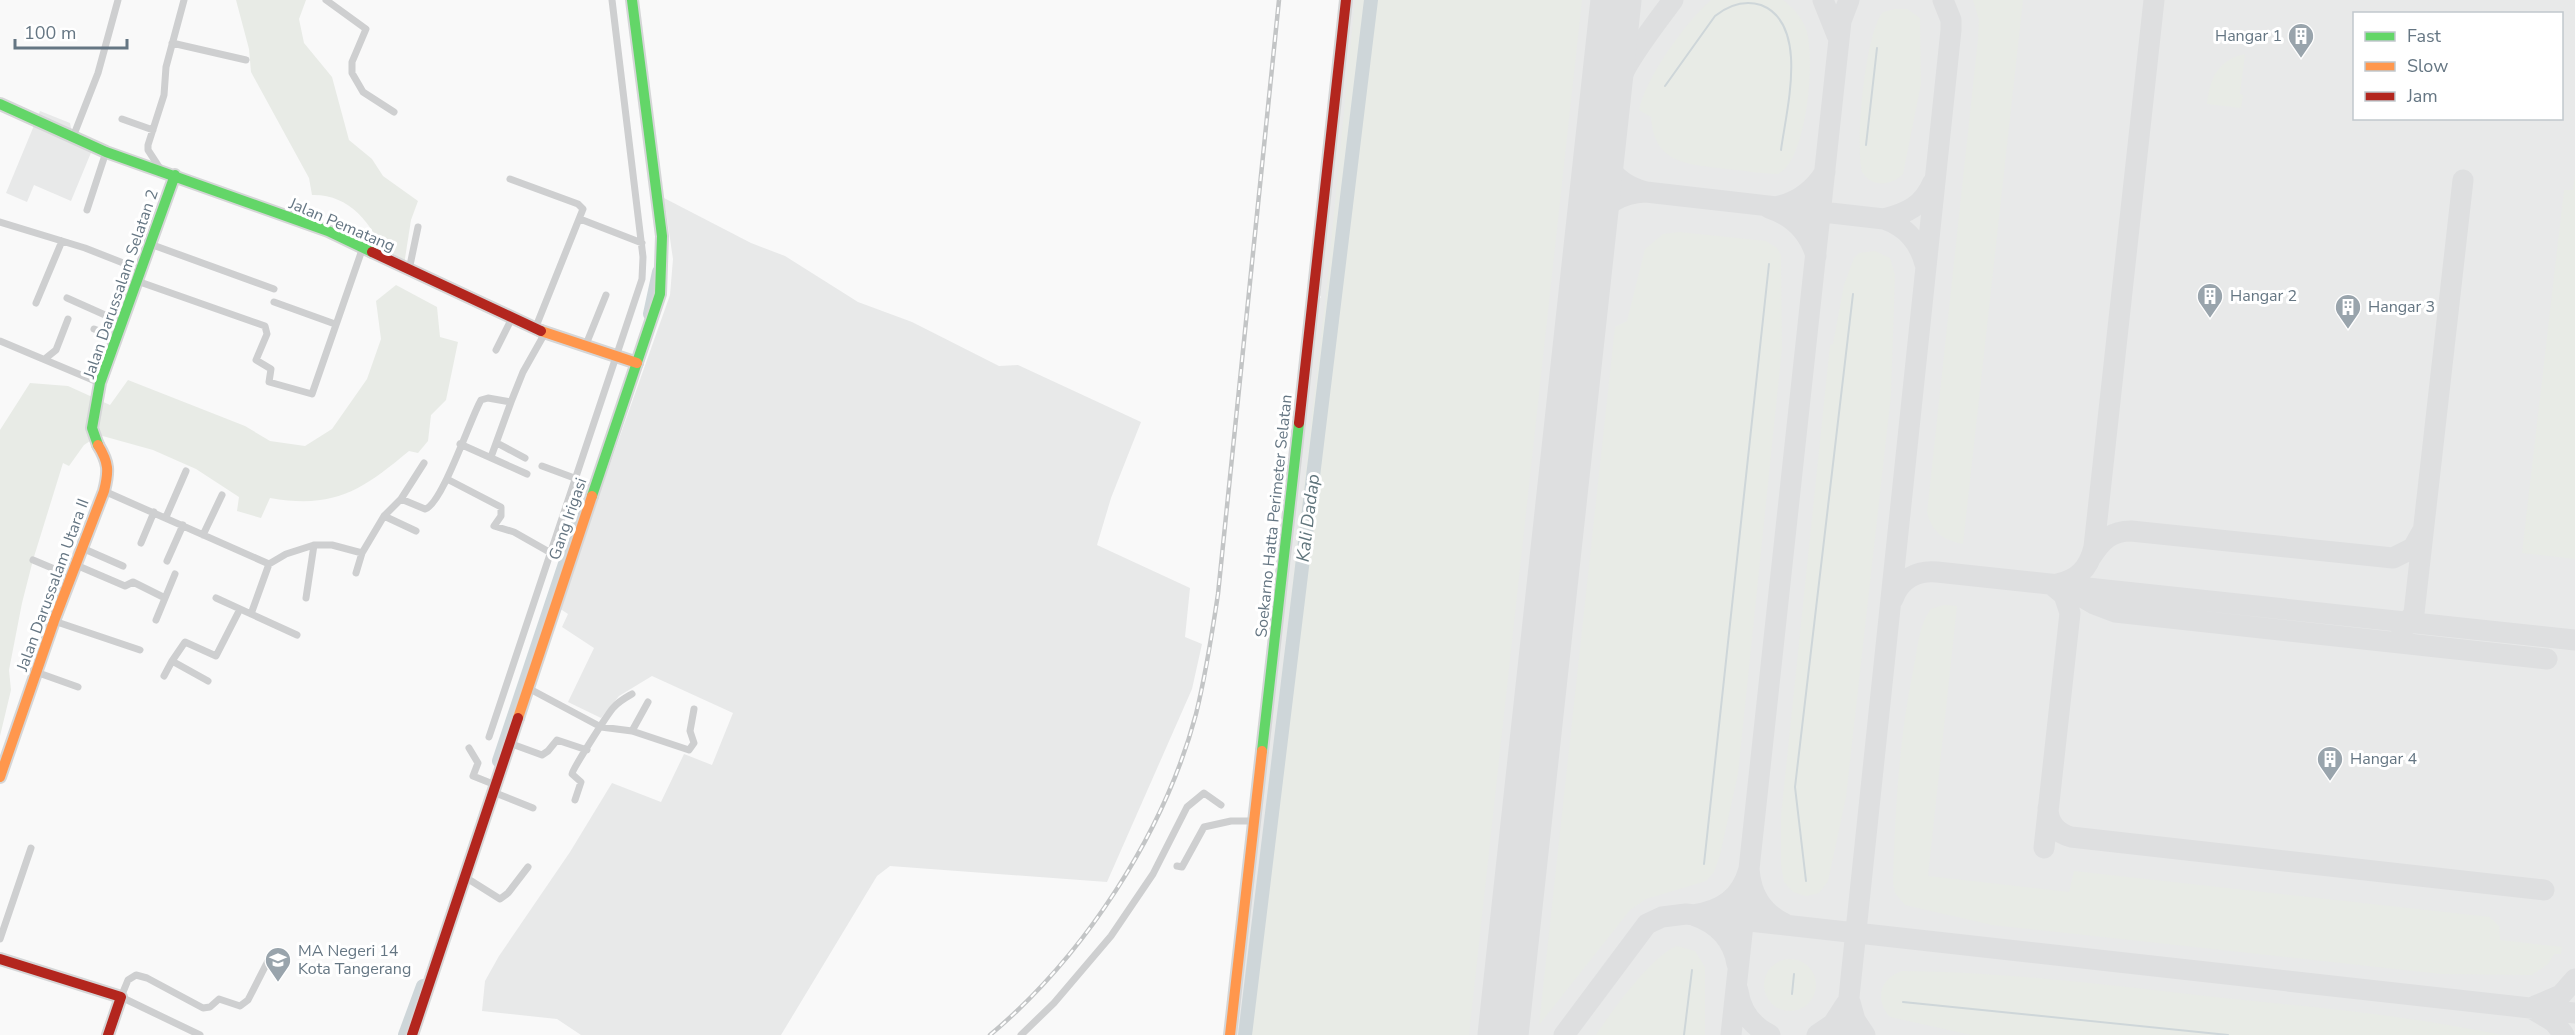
<svg xmlns="http://www.w3.org/2000/svg" width="2575" height="1035" viewBox="0 0 2575 1035" font-family="'Nunito Sans',sans-serif">
<style>
.built{fill:#e8e9e9;fill-rule:evenodd}
.green{fill:#e8ebe6}
.lines{fill:none;stroke-linecap:round;stroke-linejoin:round}
.stream{stroke:#ced6d9;stroke-width:2}
.river{stroke:#ced6d9;stroke-width:14}
.taxiway{stroke:#dedfe0;stroke-width:21}
.runway{stroke:#dedfe0;stroke-width:51}
.fast-casing{stroke:#d5d6d7;stroke-width:14}
.slow-casing{stroke:#d5d6d7;stroke-width:14}
.jam-casing{stroke:#d5d6d7;stroke-width:14}
.street{stroke:#cecfd0;stroke-width:7}
.fast{stroke:#63d668;stroke-width:10}
.slow{stroke:#ff974d;stroke-width:10}
.jam{stroke:#b3261e;stroke-width:10}
.rail-casing{stroke:#c3c5c6;stroke-width:4.5}
.rail{stroke:#fff;stroke-width:2;stroke-dasharray:7;stroke-linecap:butt}
.labels{text-anchor:middle;dominant-baseline:central;stroke-width:6;stroke-linejoin:round;paint-order:stroke}
.poi-label{font-size:16px;fill:#657683;stroke:#fff;text-anchor:start}
.street-label{font-size:16px;fill:#657683;stroke:#fff}
.water-label{font-size:18px;font-style:italic;fill:#60757c;stroke:#fff}
</style>
<rect width="100%" height="100%" fill="#f9f9f9"/>
<!-- built -->
<path class="built" d="M1350 0H2575V1035H1234L1317 302 1321 297 1318 293ZM2354 14H2562V118H2354Z
M40 111 70 123 72 132 95 143 71 201 34 185 27 202 6 193Z
M664 198 751 243 785 256 858 302 912 322 999 366 1018 365 1141 422 1111 498 1097 545 1190 588 1185 637 1202 644 1192 689 1107 882 890 866 877 876 781 1035H581L557 1019 482 1011 485 981 499 956 570 852 612 783 661 802 684 754 712 765 733 713 652 676 619 696 601 718 568 702 594 648 562 627 568 614 559 608 670 295 673 259Z"/>
<!-- green -->
<path class="green" d="M236 0H306L299 19 304 43 332 77 349 140 372 159 383 176 418 201 411 220 404 265 385 256C372 223 349 194 312 195L309 178 251 72 249 49Z
M1355 0H1582L1469 1035H1240L1326 294Z
M1711 0H1783C1793 8 1802 17 1806 29 1816 57 1807 161 1778 174 1761 174 1743 170 1726 169 1687 164 1654 164 1651 117L1639 110C1646 77 1685 23 1711 0Z
M1973 0H2023L1963 544C1943 540 1933 533 1927 513L1978 39 1979 20Z
M1895 9H1907L1920 18 1921 84 1903 174C1891 186 1872 188 1862 172 1855 145 1865 32 1883 12Z
M2245 54 2240 94 2243 95 2241 108 2207 104C2210 78 2218 60 2245 54Z
M2575 173V559L2522 553 2564 190H2573Z
M1679 232 1766 241 1777 248 1781 255 1782 348 1738 774 1720 855 1714 872 1706 881 1646 899 1630 910 1539 1025 1615 327 1627 321 1645 249 1663 234Z
M1875 251 1890 258 1895 275 1891 395 1846 797 1828 881 1819 893 1806 896 1793 892 1784 882 1781 865V816L1830 345 1833 344 1844 285 1854 258 1859 253Z
M396 285 437 307 440 337 458 342 446 400 431 415 428 441 418 453 409 451C361 491 334 509 270 498L261 518 237 511 239 497 196 469 153 450 99 435 84 445 69 466 63 463 33 560 22 603 9 670 11 690 0 736V430L30 383 68 386 110 405 128 380 245 426 270 441 305 446 332 429 367 379 381 339 376 301Z
M1944 605 1957 606 1928 876 2069 892 2074 871 2490 917 2499 926 2500 940 2562 947 2561 954H2554L2548 964 2532 975 2441 974 1992 925 1905 905 1895 893 1893 882C1895 809 1899 738 1914 666 1918 647 1919 624 1931 609Z
M1677 946 1695 951 1705 967V1035H1596C1611 1012 1652 955 1677 946Z
M1764 985a26 26 0 1 1 52 0a26 26 0 1 1-52 0Z
M1902 971C2007 972 2110 985 2214 997 2311 1007 2407 1015 2502 1035H1971L1890 1017C1874 1000 1880 978 1902 971Z"/>
<g class="lines">
<!-- stream -->
<path class="stream" d="M1665 86 1715 16C1729 5 1744 0 1761 5 1810 24 1786 111 1781 150
M1866 145 1877 48
M1704 864 1769 264
M1806 881 1795 787 1853 294
M1792 994 1794 974
M1903 1002 2228 1035
M1684 1035 1692 970"/>
<!-- river -->
<path class="river" d="M650 314 659 272
M499 761 590 489
M405 1035 423 986
M1245 1035 1371 0"/>
<!-- taxiway -->
<path class="taxiway" d="M1823 0 1837 35
M1602 133C1616 72 1637 49 1673 0
M1599 152C1610 173 1622 186 1646 192L1884 219C1906 227 1919 241 1925 264
M1884 219C1907 213 1923 206 1933 182
M1591 225C1603 204 1621 193 1645 192
M1816 256C1809 232 1793 216 1769 208 1794 205 1812 193 1825 172
M2091 557C2102 540 2111 531 2131 531L2393 558 2413 548 2422 532
M2057 584C2078 580 2089 568 2094 547L2154 0
M2068 589 2094 604 2115 612 2547 659
M1893 599C1900 579 1917 570 1937 572L2575 640
M2402 631 2414 613 2463 180
M2048 808C2048 824 2057 833 2071 837L2544 890
M2044 848 2070 613 2064 595 2052 585
M1737 964C1733 939 1717 923 1693 915 1722 911 1741 898 1749 869 1751 894 1761 912 1785 924
M1738 991C1741 1011 1752 1026 1770 1035
M1850 1002 1855 1020 1865 1035
M2535 1006 2561 995 2575 979
M2534 1010 2554 1022 2564 1035
M1564 1035 1647 924 1662 917 1686 914 2575 1013
M1731 1035 1841 21 1849 0
M1817 1035 1833 1024 1846 1004
M1845 1035 1951 30V20L1943 0"/>
<!-- runway -->
<path class="runway" d="M1503 1035 1616 0"/>
<!-- fast casing -->
<g class="fast-casing">
<path id="fast" d="M0 104 106 152 328 231 372 252
M98 445 92 428 100 383 175 175
M592 496 660 294 662 236 632 0
M1262 751 1299 423"/>
</g>
<!-- slow casing -->
<g class="slow-casing">
<path id="slow" d="M541 331 637 363
M518 718 592 496
M0 777 54 621 104 491C109 471 109 463 98 445
M1230 1035 1262 751"/>
</g>
<!-- jam casing -->
<g class="jam-casing">
<path id="jam" d="M372 252 541 331
M1299 423 1346 0
M0 959 121 997 108 1035
M412 1035 518 718"/>
</g>
<!-- street -->
<path class="street" d="M326 0 366 29 352 62V73L363 92 394 112
M172 43 246 60
M122 119 153 130
M73 137 98 73 118 0
M161 170 148 150V145L164 95 166 67 184 0
M510 179 578 204 583 209 535 329
M87 210 106 152
M580 219 642 243
M0 222 85 248 141 270
M150 244 274 289
M409 270 418 227
M137 281 265 326 267 334 256 360 271 369 269 382 312 394 362 250
M67 298 123 323
M274 302 335 324
M36 303 62 241
M94 329 117 338
M0 341 100 383
M585 347 606 295
M496 350 512 318
M46 358 56 350 68 319
M497 443 525 458
M460 444 527 474
M491 457 511 402
M542 466 577 479
M447 479 501 507V516L494 526 514 532 551 553
M104 491 269 564
M401 499 424 463
M384 516 416 531
M166 517 186 471
M203 535 222 495
M141 543 154 512
M82 548 123 566
M33 560 71 576
M167 561 183 525
M269 564 286 554 314 545H332L362 553 384 516 401 499 425 509C442 505 470 419 481 400L488 398 511 402 523 372 545 333
M76 565 125 586 133 582 165 598
M356 573 362 553
M216 598 297 635
M306 598 314 545
M251 614 269 564
M156 620 175 574
M54 621 140 650
M36 672 78 687
M164 676 172 661
M208 681 172 661 185 642 216 656 240 609
M528 688 601 727 632 731 689 750 694 743 690 731 694 709
M632 731 648 702
M489 737 642 279 643 257 612 0
M509 743 542 755 548 751 557 740 587 750
M469 748 478 763 473 776 493 784
M493 792 533 808
M575 800 581 782 572 774C572 770 607 715 613 708 619 701 625 698 632 694
M1177 866 1182 867 1204 827 1231 821H1255
M465 877 500 899 508 893 528 867
M0 939 31 848
M200 1035 121 997 128 980 136 975 147 978 203 1008 210 1007 219 999 240 1006 248 1000 270 957
M1021 1035 1054 1003 1111 936 1153 874 1187 807 1204 793 1221 805"/>
<!-- fast -->
<use href="#fast" class="fast"/>
<!-- slow -->
<use href="#slow" class="slow"/>
<!-- jam -->
<use href="#jam" class="jam"/>
<!-- rail casing -->
<g class="rail-casing">
<path id="rail" d="M990 1035C1084 956 1164 834 1196 714 1206 674 1212 634 1218 594L1279 0"/>
</g>
<!-- rail -->
<use href="#rail" class="rail"/>
</g>
<!-- icons -->
<defs>
<g id="building-pin" transform="scale(1.35)"><path d="M0 17L-7.5 6A9.5 9.5 0 1 1 7.5 6Z" fill="#99a4ac" stroke="#fff"/><path d="M-4-6H4V6H1V3H-1V6H-4ZM-2.5-4.3h1.7v1.8h-1.7ZM.8-4.3h1.7v1.8H.8ZM-2.5-1h1.7V.8h-1.7ZM.8-1h1.7V.8H.8Z" fill="#fff"/></g>
<g id="school-pin" transform="scale(1.35)"><path d="M0 17L-7.5 6A9.5 9.5 0 1 1 7.5 6Z" fill="#99a4ac" stroke="#fff"/><path d="M0-5L7-2L0 1L-7-2ZM-4 1L0 2.5L4 1V4Q0 6-4 4Z" fill="#fff"/></g>
</defs>
<g fill-rule="evenodd">
<use href="#building-pin" x="2301" y="36"/>
<use href="#building-pin" x="2210" y="296"/>
<use href="#building-pin" x="2348" y="307"/>
<use href="#building-pin" x="2330" y="759"/>
<use href="#school-pin" x="278" y="960"/>
</g>
<g class="labels">
<!-- poi labels -->
<g class="poi-label">
<text x="2282" y="36" text-anchor="end">Hangar 1</text>
<text x="2230" y="296">Hangar 2</text>
<text x="2368" y="307">Hangar 3</text>
<text x="2350" y="759">Hangar 4</text>
<text x="298" y="951">MA Negeri 14<tspan x="298" dy="18">Kota Tangerang</tspan></text>
</g>
<!-- street labels -->
<g class="street-label">
<text transform="translate(342 225) rotate(23)">Jalan Pematang</text>
<text transform="translate(121 284) rotate(-71)">Jalan Darussalam Selatan 2</text>
<text transform="translate(1274 516) rotate(-84)">Soekarno Hatta Perimeter Selatan</text>
<text transform="translate(568 519) rotate(-71)">Gang Irigasi</text>
<text transform="translate(53 585) rotate(-70)">Jalan Darussalam Utara II</text>
</g>
<!-- water labels -->
<g class="water-label">
<text transform="translate(1308 518) rotate(-83)">Kali Dadap</text>
</g>
</g>
<!-- legend -->
<rect x="2353" y="12" width="210" height="108" fill="#ffffff" stroke="#c1c8cd" stroke-width="1.5"/>
<rect x="2365" y="32" width="30" height="9" fill="#63d668" stroke="#c1c8cd" stroke-width="1.5"/>
<text x="2407" y="42" font-size="18" fill="#657683">Fast</text>
<rect x="2365" y="62" width="30" height="9" fill="#ff974d" stroke="#c1c8cd" stroke-width="1.5"/>
<text x="2407" y="72" font-size="18" fill="#657683">Slow</text>
<rect x="2365" y="92" width="30" height="9" fill="#b3261e" stroke="#c1c8cd" stroke-width="1.5"/>
<text x="2407" y="102" font-size="18" fill="#657683">Jam</text>
<!-- scale -->
<path d="M15 39v9h112v-9" fill="none" stroke="#657683" stroke-width="3"/>
<text x="24" y="39" font-size="18" fill="#657683" stroke="#ffffff" stroke-width="4.5" paint-order="stroke">100 m</text>
</svg>
